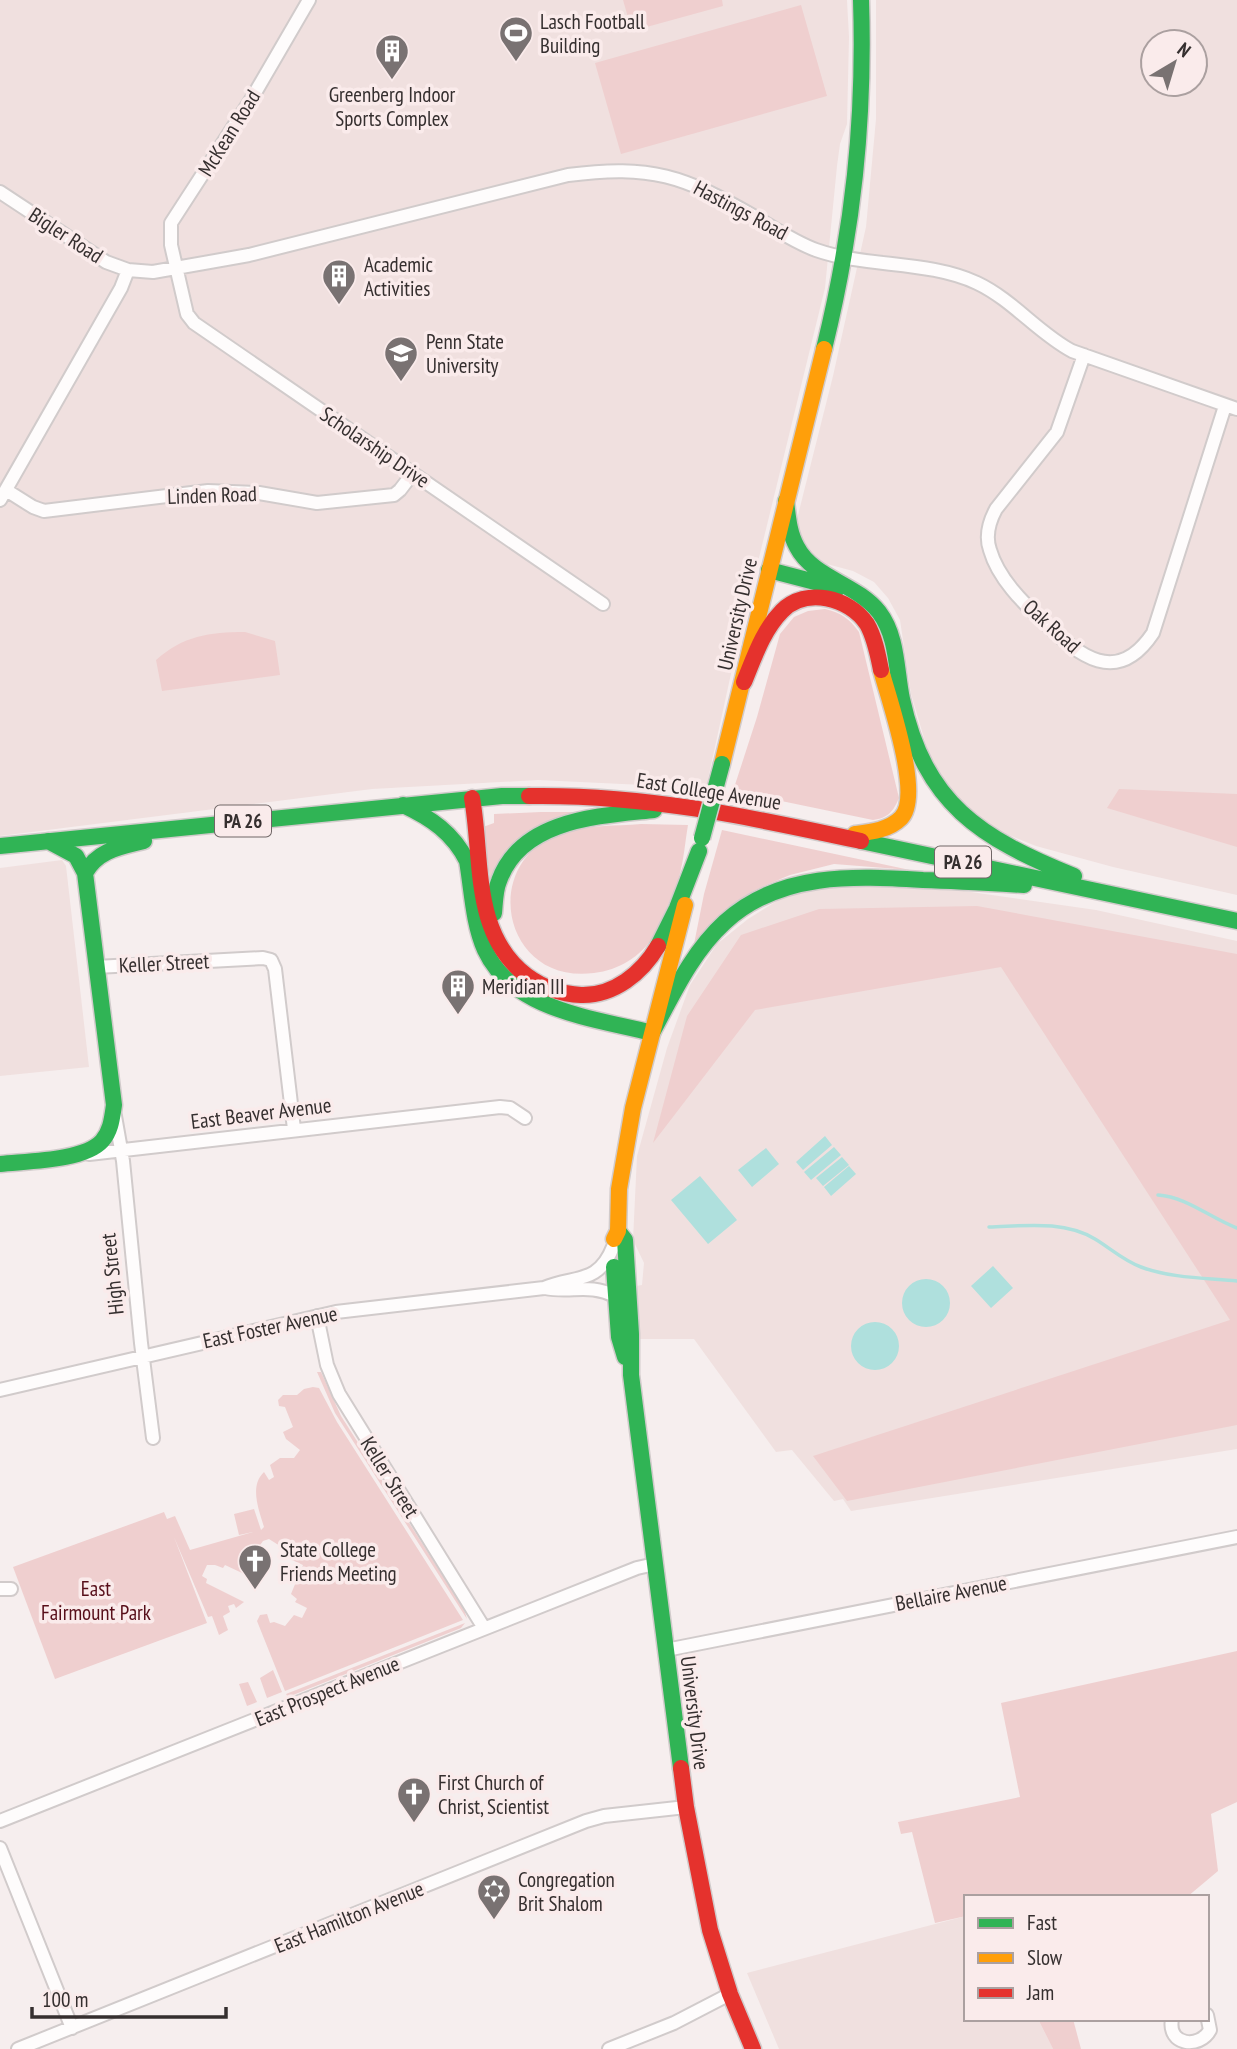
<svg xmlns="http://www.w3.org/2000/svg" width="1237" height="2049" viewBox="0 0 1237 2049" font-family="'PT Sans Narrow',sans-serif">
<style>
.built{fill:#f0e0df;fill-rule:evenodd}
.green{fill:#efcfcf}
.water{fill:#afe0dd}
.lines{fill:none;stroke-linecap:round;stroke-linejoin:round}
.stream{stroke:#afe0dd;stroke-width:3.5}
.street-casing{stroke:#d1cbcb;stroke-width:16}
.fast-casing{stroke:#d1cbcb;stroke-width:19}
.slow-casing{stroke:#d1cbcb;stroke-width:19}
.jam-casing{stroke:#d1cbcb;stroke-width:19}
.street{stroke:#fefcfc;stroke-width:12}
.fast{stroke:#30b455;stroke-width:16}
.slow{stroke:#ff9f0a;stroke-width:16}
.jam{stroke:#e5322d;stroke-width:16}
.fast-bridge-casing{stroke:#d1cbcb;stroke-width:19;stroke-linecap:butt}
.fast-bridge{stroke:#30b455;stroke-width:16}
.labels{text-anchor:middle;dominant-baseline:central;stroke-width:7;stroke-linejoin:round;paint-order:stroke}
.shield{fill:#faebeb;stroke:#706767;stroke-width:2}
.shield-label{font-size:19px;font-weight:bold;fill:#352f2f}
.poi-label{font-size:21px;fill:#352f2f;stroke:#faebeb;text-anchor:start}
.street-label{font-size:21px;fill:#352f2f;stroke:#faebeb}
.park-label{font-size:21px;fill:#570e19;stroke:#faebeb}
</style>
<rect width="100%" height="100%" fill="#f6eeee"/>
<!-- built -->
<path class="built" d="M0 0H847L849 37 847 124 840 144 837 166 825 288 734 660 706 788 538 780 372 789 0 836Z
M876 0H1237V895L1113 867 1036 846 1006 834 980 819 950 788 929 755 911 694 900 620 888 598 874 582 853 571 827 564 812 554 800 539 797 519 833 376 866 227 876 119ZM1153 42H1195V84H1153Z
M62 860 66 866 89 1067 0 1076V868Z
M873 884 950 889 1096 910 1237 941V1449L851 1511 843 1499 834 1501 792 1450 776 1452 694 1339H638L636 1286 642 1285 644 1263 633 1240 637 1156 667 1048 690 985 717 944 748 919 783 897 819 887Z
M966 1916V2019H1038L1053 2049H779L747 1973Z"/>
<!-- green -->
<path class="green" d="M623 0H722L723 6 632 31Z
M801 5 827 96 621 154 595 63Z
M825 609C841 613 849 618 859 632L899 798C893 812 888 818 873 820L733 791 757 717 780 634 794 617 808 611Z
M245 632 275 641 280 675 162 691 156 660C183 636 209 632 245 632Z
M1119 789 1237 794V847L1107 808Z
M541 812H590L560 819 491 884 483 827 494 823V814Z
M641 824 688 825C685 842 684 860 679 877 676 889 670 900 665 912 662 919 659 929 654 936 640 957 619 970 594 973 503 985 478 863 561 833 585 825 616 826 641 824Z
M722 830 910 870 834 864 790 875 753 891 717 918 694 944 704 894Z
M977 906 1237 954V1425L847 1501 813 1456 1230 1320 1001 967 755 1010 653 1143 687 1016 741 935 819 909Z
M317 1372H321L341 1416 464 1609 467 1619 335 1413Z
M313 1387 319 1388 337 1422 463 1620 285 1691 257 1621 260 1615 267 1614 270 1623 274 1622 285 1626 294 1615 302 1618 307 1608 295 1602 297 1599 291 1594 303 1565 283 1556 280 1546 269 1539 263 1541 258 1548 259 1581 225 1565 223 1568 215 1565H207L202 1576 207 1579 206 1583 244 1602 236 1608 234 1604 228 1606 230 1612 223 1616 228 1630 219 1635 212 1616 208 1617 174 1537 207 1623 55 1679 13 1567 164 1512 167 1519 175 1516 190 1550 253 1532 239 1535 234 1514 254 1509 261 1530 264 1527C259 1510 249 1486 264 1472L269 1480 274 1477 270 1465 280 1458H294L300 1450 286 1439 283 1432 293 1427 285 1407 279 1406 278 1400 283 1395H297L304 1389Z
M465 1623 461 1628 288 1697 286 1694Z
M1237 1651V1802L1211 1814 1218 1871 1187 1897H966V1916L935 1923 912 1832 901 1834 898 1822 1020 1797 1001 1703Z
M273 1670 282 1692 267 1698 260 1678Z
M248 1682 257 1702 247 1706 239 1684Z
M1038 2019H1073L1081 2049H1053Z"/>
<!-- water -->
<path class="water" d="M825 1136 832 1145 803 1170 796 1162Z
M834 1147 841 1155 811 1180 804 1172Z
M766 1148 779 1164 752 1187 738 1170Z
M842 1157 849 1165 823 1186 816 1178Z
M849 1166 856 1174 831 1196 824 1187Z
M700 1176 737 1220 708 1244 671 1200Z
M993 1266 1013 1288 991 1308 971 1286Z
M902 1303a24 24 0 1 1 48 0a24 24 0 1 1-48 0Z
M851 1346a24 24 0 1 1 48 0a24 24 0 1 1-48 0Z"/>
<g class="lines">
<!-- stream -->
<path class="stream" d="M1158 1195C1187 1197 1210 1218 1237 1228
M989 1227C1024 1226 1063 1220 1095 1239 1110 1248 1124 1261 1141 1267 1170 1278 1206 1278 1237 1281"/>
<!-- street casing -->
<g class="street-casing">
<path id="street" d="M309 0 252 98 171 223V245L187 314 194 323 603 604
M0 192 106 262 128 270 153 272 249 255 568 175C651 164 684 176 755 217 774 228 794 242 816 250 867 268 927 260 977 283 1013 300 1038 333 1072 351L1237 409
M1084 355 1057 432 996 509C989 522 985 536 990 550 998 578 1023 603 1044 622 1079 656 1117 687 1153 633L1225 406
M6 490 33 507 44 511 208 491 259 493 317 503 394 495 400 490 413 473
M0 500 121 288 128 270
M96 967 263 958 271 960 275 969 294 1129
M115 1116 123 1161 141 1343 153 1438
M89 1154 500 1107 510 1108 525 1118
M545 1288C572 1293 589 1283 615 1296
M317 1316 327 1365 339 1394 484 1628
M0 1390 336 1312 544 1288C575 1275 598 1285 613 1247
M0 1589H11
M666 1650 1237 1537
M0 1821 637 1568 655 1564
M0 1848 72 2028
M1172 2019C1167 2046 1200 2049 1210 2030L1207 2015
M18 2049 586 1821 604 1816 686 1807
M609 2049 674 2023 730 1994"/>
</g>
<!-- fast casing -->
<g class="fast-casing">
<path id="fast" d="M824 349C853 231 865 121 861 0
M786 501C788 517 789 533 797 547 813 578 857 584 879 612 898 637 896 671 902 699 925 804 980 838 1074 876
M769 570 838 588
M403 805C431 818 453 833 467 861 472 890 473 923 485 950 513 1011 594 1018 652 1033 673 994 692 952 725 922 780 872 853 876 923 880 956 881 990 883 1024 885
M861 841 1237 921
M0 846 502 796H529
M85 873C98 850 120 847 144 841
M494 913C495 903 495 890 499 881 521 819 599 816 654 810
M658 946 677 908 699 851
M0 1164C26 1161 84 1161 102 1141 111 1131 112 1118 114 1105L85 873 76 856 48 841
M618 1231 625 1240 631 1334V1375L681 1768
M614 1267 619 1337 625 1357"/>
</g>
<!-- slow casing -->
<g class="slow-casing">
<path id="slow" d="M722 764 824 349
M855 834C871 832 889 830 901 818 923 796 889 700 881 670
M614 1239 618 1231 619 1189 633 1108 685 905"/>
</g>
<!-- jam casing -->
<g class="jam-casing">
<path id="jam" d="M744 682C754 658 763 630 782 611 806 587 849 597 867 624 875 638 878 655 881 670
M529 796C644 794 750 817 861 841
M472 798C483 858 471 934 527 976 542 987 561 994 581 995 614 996 642 973 658 946
M681 1768 686 1807 710 1930 730 1994 753 2049"/>
</g>
<!-- street -->
<use href="#street" class="street"/>
<!-- fast -->
<use href="#fast" class="fast"/>
<!-- slow -->
<use href="#slow" class="slow"/>
<!-- jam -->
<use href="#jam" class="jam"/>
<!-- fast-bridge casing -->
<g class="fast-bridge-casing">
<path id="fast-bridge" d="M702 838 722 764"/>
</g>
<!-- fast-bridge -->
<use href="#fast-bridge" class="fast-bridge"/>
</g>
<!-- icons -->
<defs>
<g id="stadium-pin" transform="scale(1.75)"><path d="M0 17L-7.5 6A9.5 9.5 0 1 1 7.5 6Z" fill="#797272" stroke="#faebeb"/><path d="M0-5a6.5 5 0 1 0 0 10a6.5 5 0 1 0 0-10ZM-3.5-1.8h7v3.6h-7Z" fill="#fff"/></g>
<g id="building-pin" transform="scale(1.75)"><path d="M0 17L-7.5 6A9.5 9.5 0 1 1 7.5 6Z" fill="#797272" stroke="#faebeb"/><path d="M-4-6H4V6H1V3H-1V6H-4ZM-2.5-4.3h1.7v1.8h-1.7ZM.8-4.3h1.7v1.8H.8ZM-2.5-1h1.7V.8h-1.7ZM.8-1h1.7V.8H.8Z" fill="#fff"/></g>
<g id="university-pin" transform="scale(1.75)"><path d="M0 17L-7.5 6A9.5 9.5 0 1 1 7.5 6Z" fill="#797272" stroke="#faebeb"/><path d="M0-5L7-2L0 1L-7-2ZM-4 1L0 2.5L4 1V4Q0 6-4 4Z" fill="#fff"/></g>
<g id="church-pin" transform="scale(1.75)"><path d="M0 17L-7.5 6A9.5 9.5 0 1 1 7.5 6Z" fill="#797272" stroke="#faebeb"/><path d="M-1.2-6h2.4v3.5h3.3v2.4h-3.3V6h-2.4V-.1h-3.3v-2.4h3.3Z" fill="#fff"/></g>
<g id="synagogue-pin" transform="scale(1.75)"><path d="M0 17L-7.5 6A9.5 9.5 0 1 1 7.5 6Z" fill="#797272" stroke="#faebeb"/><path d="M0-6.5L5.6 3.2H-5.6ZM0 6.5L5.6-3.2H-5.6Z" fill="#fff"/></g>
</defs>
<g fill-rule="evenodd">
<use href="#stadium-pin" x="516" y="33"/>
<use href="#building-pin" x="392" y="51"/>
<use href="#building-pin" x="339" y="276"/>
<use href="#university-pin" x="401" y="353"/>
<use href="#building-pin" x="458" y="986"/>
<use href="#church-pin" x="255" y="1561"/>
<use href="#church-pin" x="414" y="1794"/>
<use href="#synagogue-pin" x="494" y="1891"/>
</g>
<g class="labels">
<!-- shield labels -->
<g class="shield">
<rect x="215" y="805.5" width="56" height="31" rx="5"/>
<rect x="935" y="846.5" width="56" height="31" rx="5"/>
</g>
<g class="shield-label">
<text x="243" y="821">PA 26</text>
<text x="963" y="862">PA 26</text>
</g>
<!-- poi labels -->
<g class="poi-label">
<text x="540" y="21">Lasch Football<tspan x="540" dy="24">Building</tspan></text>
<text x="392" y="94" text-anchor="middle">Greenberg Indoor<tspan x="392" dy="24">Sports Complex</tspan></text>
<text x="364" y="264">Academic<tspan x="364" dy="24">Activities</tspan></text>
<text x="426" y="341">Penn State<tspan x="426" dy="24">University</tspan></text>
<text x="482" y="986">Meridian III</text>
<text x="280" y="1549">State College<tspan x="280" dy="24">Friends Meeting</tspan></text>
<text x="438" y="1782">First Church of<tspan x="438" dy="24">Christ, Scientist</tspan></text>
<text x="518" y="1879">Congregation<tspan x="518" dy="24">Brit Shalom</tspan></text>
</g>
<!-- street labels -->
<g class="street-label">
<text transform="translate(229 133) rotate(-58)">McKean Road</text>
<text transform="translate(741 210) rotate(28)">Hastings Road</text>
<text transform="translate(66 235) rotate(33)">Bigler Road</text>
<text transform="translate(375 447) rotate(34)">Scholarship Drive</text>
<text transform="translate(212 495) rotate(-2)">Linden Road</text>
<text transform="translate(737 614) rotate(-77)">University Drive</text>
<text transform="translate(1052 626) rotate(42)">Oak Road</text>
<text transform="translate(709 791) rotate(9)">East College Avenue</text>
<text transform="translate(164 963) rotate(-3)">Keller Street</text>
<text transform="translate(261 1113) rotate(-7)">East Beaver Avenue</text>
<text transform="translate(112 1274) rotate(-96)">High Street</text>
<text transform="translate(270 1327) rotate(-12)">East Foster Avenue</text>
<text transform="translate(390 1477) rotate(58)">Keller Street</text>
<text transform="translate(951 1593) rotate(-11)">Bellaire Avenue</text>
<text transform="translate(327 1691) rotate(-22)">East Prospect Avenue</text>
<text transform="translate(695 1713) rotate(83)">University Drive</text>
<text transform="translate(349 1917) rotate(-22)">East Hamilton Avenue</text>
</g>
<!-- park labels -->
<g class="park-label">
<text x="96" y="1588">East<tspan x="96" dy="24">Fairmount Park</tspan></text>
</g>
</g>
<!-- legend -->
<rect x="964" y="1895" width="245" height="126" fill="#faebeb" stroke="#aba0a0" stroke-width="2"/>
<rect x="978" y="1918" width="35" height="10" fill="#30b455" stroke="#aba0a0" stroke-width="2"/>
<text x="1027" y="1930" font-size="21" fill="#352f2f">Fast</text>
<rect x="978" y="1953" width="35" height="10" fill="#ff9f0a" stroke="#aba0a0" stroke-width="2"/>
<text x="1027" y="1965" font-size="21" fill="#352f2f">Slow</text>
<rect x="978" y="1988" width="35" height="10" fill="#e5322d" stroke="#aba0a0" stroke-width="2"/>
<text x="1027" y="2000" font-size="21" fill="#352f2f">Jam</text>
<!-- north arrow -->
<g transform="translate(1174 63) rotate(38)"><circle r="33" fill="#faebeb" stroke="#aba0a0" stroke-width="2"/>
<path d="M0-5L12 26L0 18L-12 26Z" fill="#797272"/>
<text y="-10" font-size="19" font-weight="bold" text-anchor="middle" fill="#352f2f">N</text>
</g>
<!-- scale -->
<path d="M32 2007v10h194v-10" fill="none" stroke="#352f2f" stroke-width="3.5"/>
<text x="42" y="2007" font-size="21" fill="#352f2f" stroke="#faebeb" stroke-width="5" paint-order="stroke">100 m</text>
</svg>
